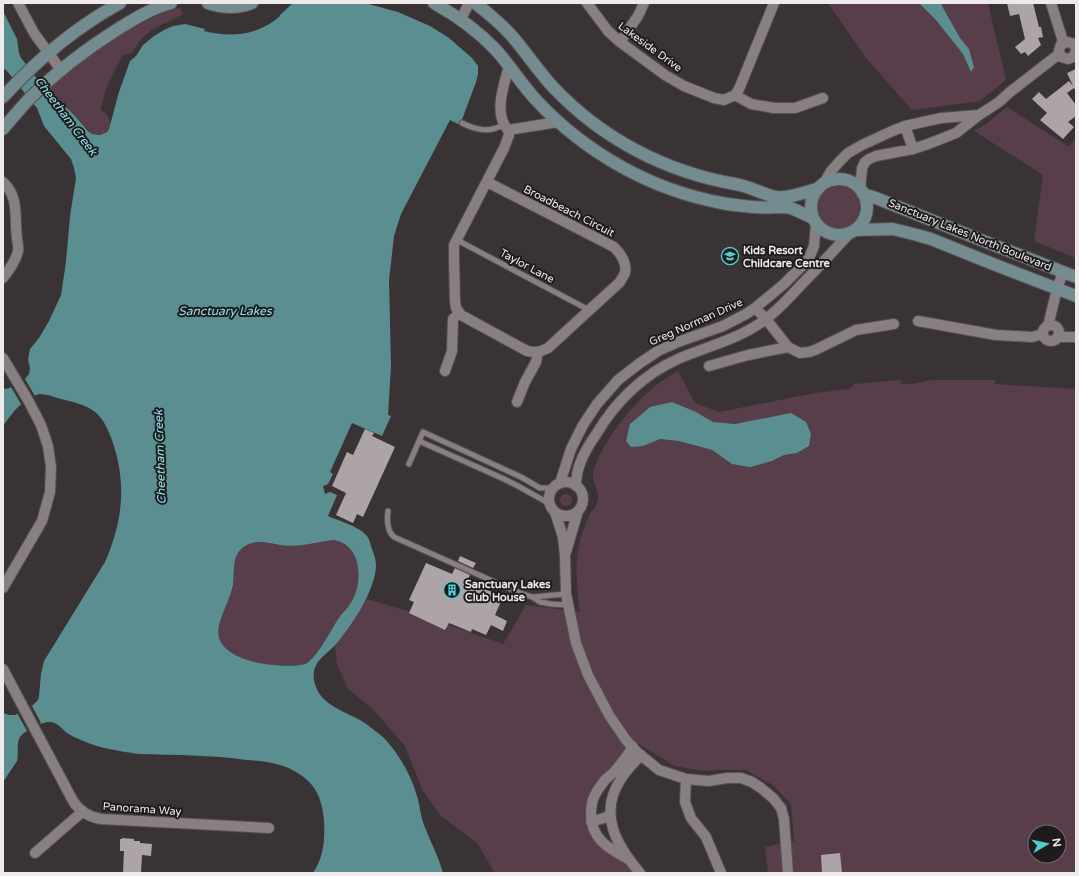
<svg xmlns="http://www.w3.org/2000/svg" width="1079" height="876" viewBox="0 0 1079 876" font-family="'Varela Round',sans-serif">
<style>
.green{fill:#583e4b;fill-rule:evenodd}
.water{fill:#5b8e90;fill-rule:evenodd}
.pier{fill:#3a3336}
.building{fill:#ada4a8}
.lines{fill:none;stroke-linecap:round;stroke-linejoin:round}
.lane-casing{stroke:#565053;stroke-width:7}
.street-casing{stroke:#565053;stroke-width:12}
.secondary-casing{stroke:#565053;stroke-width:14}
.lane{stroke:#887f83;stroke-width:5}
.street{stroke:#887f83;stroke-width:10}
.secondary{stroke:#748c90;stroke-width:12}
.labels{text-anchor:middle;dominant-baseline:central;stroke-width:4;stroke-linejoin:round;paint-order:stroke}
.street-label{font-size:11px;fill:#eee9eb;stroke:#1f1b1d}
.poi-label{font-size:11px;font-weight:bold;fill:#eee9eb;stroke:#1f1b1d;text-anchor:start}
.water-label{font-size:12px;font-style:italic;fill:#8be2e5;stroke:#1f1b1d}
</style>
<rect width="100%" height="100%" fill="#3a3336"/>
<!-- green -->
<path class="green" d="M828 3H988L1006 80 980 101 912 110 867 59Z
M180 8 183 14 153 29 141 39 132 53 122 55 107 86 100 110C117 117 111 139 92 134 84 126 77 116 68 109 60 103 52 99 46 91 75 66 104 43 138 25 152 18 165 11 180 8Z
M1007 107 1069 147 1076 138V258L1034 241 1043 175 974 131 986 124Z
M838 185C853 187 865 198 860 214 857 221 852 227 845 228 816 236 804 192 838 185Z
M678 371 695 403 719 412 815 393 848 389 852 387 854 384 900 380 901 384H912L931 380H995V384L1076 389V873H768L765 847 794 841 791 804 773 785 746 770H721L703 771 675 766 637 743 622 755 590 794 598 842 635 873H495L477 843 441 816 423 791 405 746 373 709 348 689 337 664 335 645 351 625 366 599 415 613 503 644 526 605 580 612C575 573 573 548 591 512 594 510 595 508 596 505 602 493 593 486 593 475 593 471 594 467 596 464 605 439 634 403 655 386 662 380 670 376 678 371ZM650 407 696 412 713 422 735 424 759 420 809 446 797 453 784 455 772 461 732 464 712 450 679 441 660 439 626 441 630 424ZM1035 832H1059V856H1035Z
M560 500a6 6 0 1 1 12 0a6 6 0 1 1-12 0Z
M334 540C361 545 363 579 353 599 349 607 343 612 338 619 332 629 317 657 307 663 298 668 270 665 259 663 239 659 211 648 220 622 224 609 230 598 233 585 235 571 231 555 245 546 256 539 268 543 280 545 298 548 316 542 334 540Z"/>
<!-- water -->
<path class="water" d="M293 3H365L398 12 430 26 449 38 472 58 478 66V74L476 82 460 125 450 120 401 214 394 236 389 280 391 366 388 415 391 416 382 436 352 423 330 472 333 474 328 484 323 486 325 494 330 492 337 495 328 516C339 521 358 526 366 535 370 539 370 544 372 549 374 554 376 560 376 566 375 591 352 625 337 643 327 655 311 661 314 680 318 704 342 710 360 720 368 725 377 732 384 738 398 753 410 773 416 793 419 801 420 811 422 819 428 838 438 854 443 873H313C324 857 325 839 324 821 323 808 320 794 311 784 304 776 293 769 283 766 272 762 259 761 247 760 211 755 174 755 138 754 119 751 98 748 81 740 76 738 72 736 67 733 62 729 57 722 50 722 43 721 24 731 20 737 16 743 19 753 17 761L3 782V713L9 715H15L32 706 38 700 39 696 41 674 44 661 105 562C123 521 127 483 112 440 108 430 104 419 95 412 85 404 73 402 61 399 54 397 47 394 40 394 23 398 13 412 3 426V388L6 389 12 387 25 379 29 374 30 368 28 360 30 349 39 338 49 321 61 295 66 262 70 216 76 178 74 168 71 159 44 126 37 108 7 71 3 68V11L17 39 19 53 21 58 51 97 68 109 75 116 88 131 92 134 100 135 107 132 109 129 119 92 130 61 136 56 143 45 154 36 164 30 173 26 185 24 205 29 204 31C231 38 259 35 280 16V15ZM334 540C361 545 363 579 353 599 349 607 343 612 338 619 332 629 317 657 307 663 298 668 270 665 259 663 239 659 211 648 220 622 224 609 230 598 233 585 235 571 231 555 245 546 256 539 268 543 280 545 298 548 316 542 334 540Z
M919 3H941L943 8 960 38 969 49 974 67 971 72 963 54 936 20Z
M672 402 696 412 713 422 735 424 791 413 806 422 811 434 809 446 797 453 784 455 772 461 750 467 732 464 712 450 679 441 660 439 643 446 631 447 626 441 630 424 650 407Z"/>
<!-- pier -->
<path class="pier" d="M25 379 35 396 21 404 11 387Z
M32 706 41 723 27 731 17 713Z"/>
<!-- building -->
<path class="building" d="M1007 3H1033L1039 27H1041L1043 37 1038 38 1041 45 1028 56 1025 52 1021 54 1015 47 1025 39 1019 14 1010 16Z
M1076 69V92L1074 88 1067 93 1076 105V116L1068 122 1074 127 1063 139 1040 120 1047 113 1032 99 1039 92 1046 99 1069 81 1073 86 1067 73Z
M365 429 374 433 372 436 395 447 363 517 357 514 353 523 336 515 346 493 332 486 347 452 353 455Z
M460 556 476 563 473 568 458 561Z
M426 563 452 574 455 568 470 575 467 581 503 597 495 615 507 621 503 631 491 625 486 635 472 629 471 632 449 623 445 630 409 613 414 602 409 600Z
M122 838 134 839V841H140V843L152 844 151 856 142 855 141 873H123L124 851H120V839H122Z
M840 853 842 873H822L821 855Z"/>
<g class="lines">
<!-- lane casing -->
<g class="lane-casing">
<path id="lane" d="M462 123C476 130 489 133 503 125
M457 240 589 310
M409 464 419 441
M550 504 518 486 504 479 419 441 423 432 521 477 540 488H552
M388 511C387 519 387 531 394 537L515 591 532 597 540 602 551 604 568 605
M533 597 566 594"/>
</g>
<!-- street casing -->
<g class="street-casing">
<path id="street" d="M18 3 34 33 61 70
M587 3 608 31 620 42 665 75 684 86 714 98 724 100 735 95 751 104 774 108H795L823 98
M1051 3 1062 38 1064 42
M461 19 469 3
M620 42 638 16 644 3
M1076 49 1074 44 1068 42 1061 44 1059 51 1061 57 1068 59 1073 57 1076 51
M509 66C504 85 493 113 508 130L558 122
M735 95 739 89 774 3
M905 126 913 149
M3 182C20 198 14 218 17 238 17 243 19 246 18 251 16 261 9 270 3 278
M487 182 614 247C621 254 627 263 625 273 624 276 621 279 620 282L548 348C540 352 536 353 527 351L461 315 456 308 455 301 454 259V245L504 148 509 135 508 130
M824 183 831 171 840 161 848 153 862 145 890 132 905 126 941 118 979 115
M860 190 862 168 865 162 869 159 876 156 913 149 928 144 956 133 979 115 999 102 1010 92 1059 54
M755 308 766 319 788 347 800 353 809 352 815 350 856 330 894 324
M918 321 996 335 1032 337 1043 334
M1043 333a8 8 0 1 1 16 0a8 8 0 1 1-16 0Z
M1048 326 1057 289 1063 272
M1057 337H1076
M3 358 28 400 41 425 48 446 51 467 50 492 42 521 3 588
M709 366 748 355 788 347
M445 371 452 351 453 319 459 313
M517 402 525 382 536 362 538 352
M549 499a17 17 0 1 1 34 0a17 17 0 1 1-34 0Z
M560 483 571 449 583 425 597 404 618 380 640 363 658 351 678 342 723 326 746 314 755 308 784 284 803 265 809 258 814 246 816 224
M576 486C576 465 586 449 597 433 616 401 644 374 678 359 708 346 740 339 766 319 779 309 790 297 801 285 818 268 834 250 851 232
M555 512 563 537 565 556 566 594 576 643 588 675 609 715 626 740 637 752 659 770 686 779 709 781 727 778H741L752 782 761 788 773 798 781 808 784 819 788 873
M566 552 578 511
M3 669 73 801C80 812 89 817 101 819L269 828
M686 779 685 802 691 818 706 837 721 873
M591 822 610 816
M35 853 82 812
M628 859C608 848 591 839 591 814 591 807 592 799 596 793 598 789 602 784 605 780 608 777 611 775 614 772 621 764 627 756 633 747
M640 873C616 845 598 813 621 779 626 770 634 763 641 755"/>
</g>
<!-- secondary casing -->
<g class="secondary-casing">
<path id="secondary" d="M208 3C223 8 237 9 252 3
M434 3C457 16 477 30 495 49 510 65 521 84 537 101 586 153 651 190 722 203 732 205 743 206 753 207 764 208 775 207 786 207L791 208 813 218
M475 3C488 13 500 23 511 35 526 52 538 71 553 87 602 139 666 172 735 184 749 186 762 194 776 197 789 199 804 192 817 189
M3 97C37 60 76 27 120 3
M3 129C11 119 20 109 29 99 56 72 86 49 118 29 134 19 152 8 171 3
M811 207a28 28 0 1 1 56 0a28 28 0 1 1-56 0Z
M863 194 876 198 981 240 1076 277
M855 230 893 229 917 235 931 239 998 266 1076 296"/>
</g>
<!-- lane -->
<use href="#lane" class="lane"/>
<!-- street -->
<use href="#street" class="street"/>
<!-- secondary -->
<use href="#secondary" class="secondary"/>
</g>
<!-- icons -->
<defs>
<g id="school-ring" transform="scale(0.9)"><circle r="9.5" fill="#1f1b1d" stroke="#51ccd1" stroke-width="1.5"/><path d="M0-5L7-2L0 1L-7-2ZM-4 1L0 2.5L4 1V4Q0 6-4 4Z" fill="#51ccd1"/></g>
<g id="building-ring" transform="scale(0.9)"><circle r="9.5" fill="#1f1b1d" stroke="#51ccd1" stroke-width="1.5"/><path d="M-4-6H4V6H1V3H-1V6H-4ZM-2.5-4.3h1.7v1.8h-1.7ZM.8-4.3h1.7v1.8H.8ZM-2.5-1h1.7V.8h-1.7ZM.8-1h1.7V.8H.8Z" fill="#51ccd1"/></g>
</defs>
<g fill-rule="evenodd">
<use href="#school-ring" x="730" y="256"/>
<use href="#building-ring" x="452" y="590"/>
</g>
<g class="labels">
<!-- street labels -->
<g class="street-label">
<text transform="translate(650 47) rotate(36)">Lakeside Drive</text>
<text transform="translate(569 211) rotate(27)">Broadbeach Circuit</text>
<text transform="translate(970 235) rotate(22)">Sanctuary Lakes North Boulevard</text>
<text transform="translate(527 266) rotate(28)">Taylor Lane</text>
<text transform="translate(696 322) rotate(-24)">Greg Norman Drive</text>
<text transform="translate(142 809) rotate(4)">Panorama Way</text>
</g>
<!-- poi labels -->
<g class="poi-label">
<text x="743" y="250">Kids Resort<tspan x="743" dy="13">Childcare Centre</tspan></text>
<text x="465" y="584">Sanctuary Lakes<tspan x="465" dy="13">Club House</tspan></text>
</g>
<!-- water labels -->
<g class="water-label">
<text transform="translate(66 116) rotate(53)">Cheetham Creek</text>
<text x="225" y="311">Sanctuary Lakes</text>
<text transform="translate(160 457) rotate(-92)">Cheetham Creek</text>
</g>
</g>
<!-- border -->
<rect width="1079" height="876" fill="none" stroke="#eee9eb" stroke-width="8"/>
<!-- north arrow -->
<g transform="translate(1047 844) rotate(81)"><circle r="19" fill="#1f1b1d" stroke="#726d6f"/>
<path d="M0-3L7 15L0 10L-7 15Z" fill="#51ccd1"/>
<text y="-6" font-size="11" font-weight="bold" text-anchor="middle" fill="#eee9eb">N</text>
</g>
</svg>
